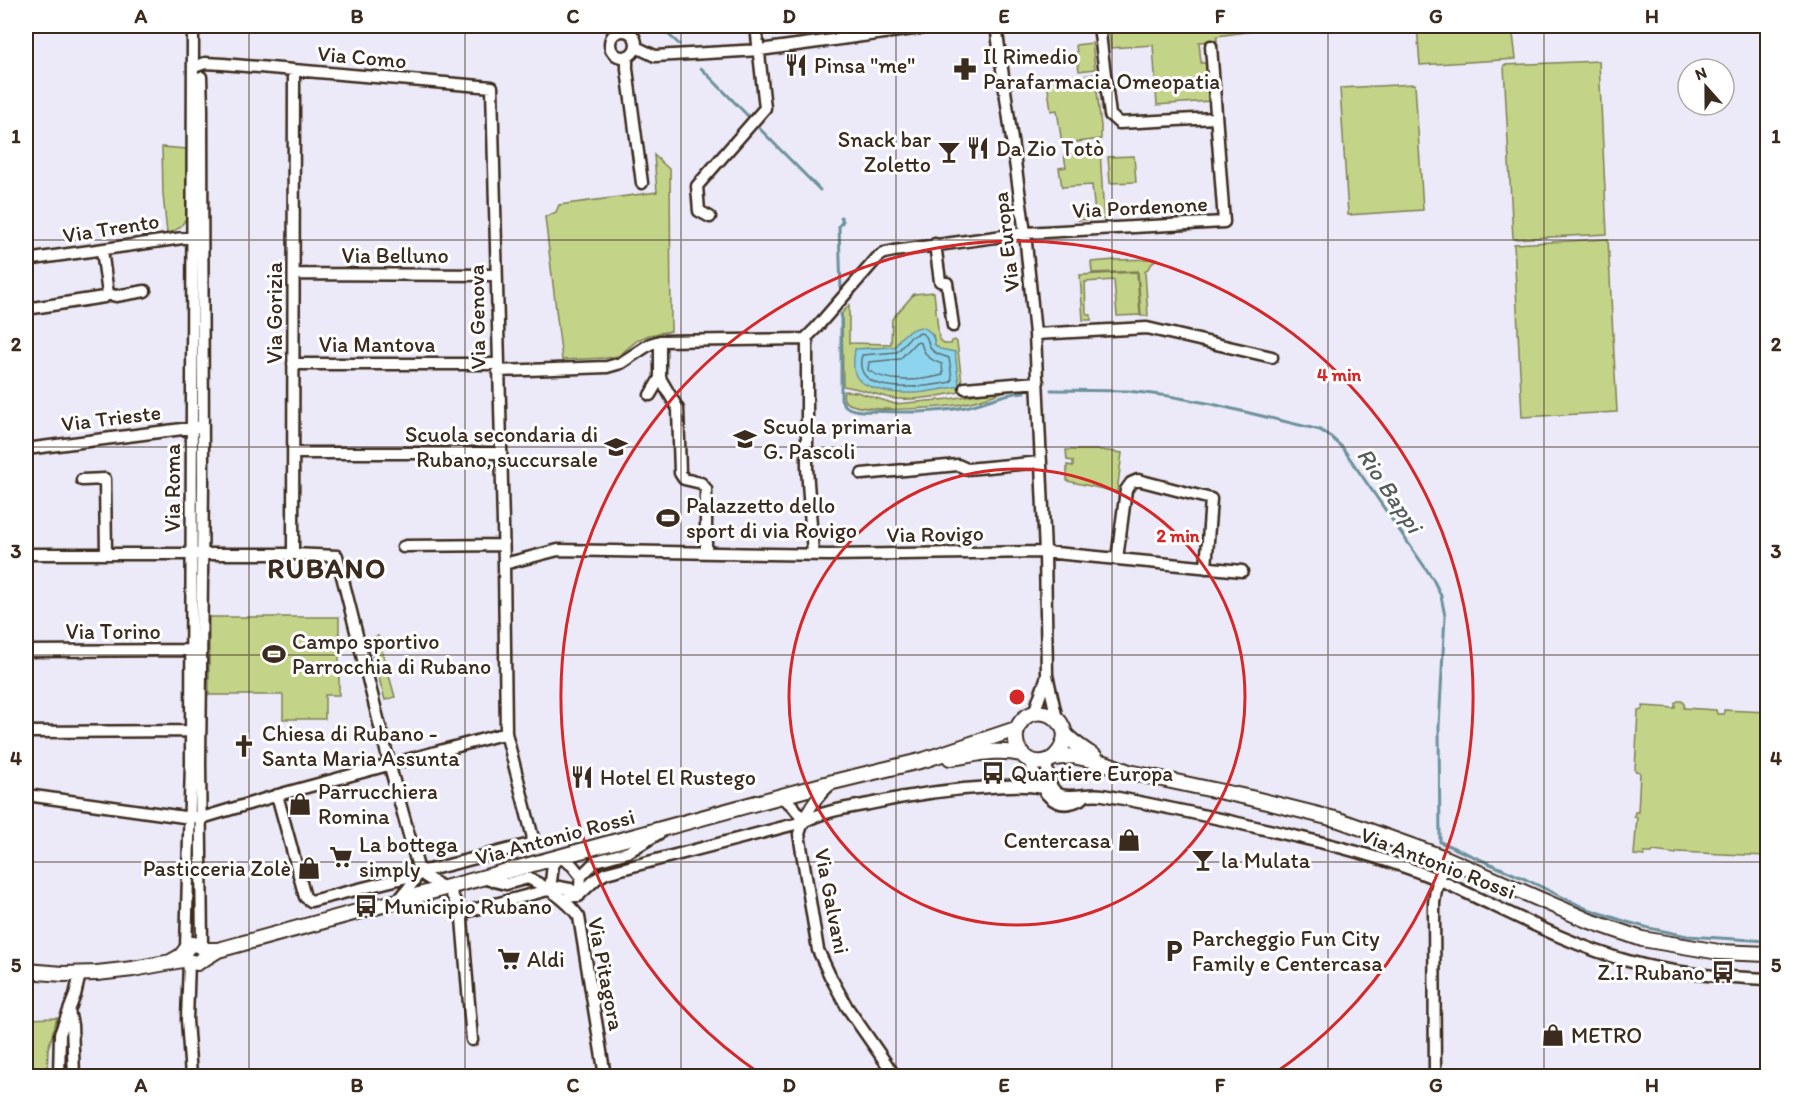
<svg xmlns="http://www.w3.org/2000/svg" width="1793" height="1102" viewBox="0 0 1793 1102" font-family="Itim,sans-serif">
<style>
.green{fill:#c3d488;stroke:#7f7f53;stroke-width:1.5;fill-rule:evenodd}
.water{fill:#8dd5ee;stroke:#6c919b;stroke-width:1.5}
.lines{fill:none;stroke-linecap:round;stroke-linejoin:round}
.shore{stroke:#5c6e71;stroke-width:1.5}
.stream{stroke:#6c919b;stroke-width:3}
.minor-casing{stroke:#3b2a1e;stroke-width:15}
.major-casing{stroke:#3b2a1e;stroke-width:18}
.minor{stroke:#fff;stroke-width:10}
.major{stroke:#fff;stroke-width:14}
.grid{fill:none;stroke:#3b2a1e;stroke-width:1.5;stroke-opacity:0.55}
.ring{fill:none;stroke:#d62828;stroke-width:3}
.labels{text-anchor:middle;dominant-baseline:central;stroke-width:6;stroke-linejoin:round;paint-order:stroke}
.poi-label{font-size:22px;fill:#3b2a1e;stroke:#fff;text-anchor:start}
.street-label{font-size:22px;fill:#3b2a1e;stroke:#fff}
.water-label{font-size:24px;font-style:italic;fill:#545d5c;stroke:#fff}
.district-label{font-size:28px;font-weight:bold;letter-spacing:1.5px;fill:#3b2a1e;stroke:#fff}
.centre{fill:#d62828;stroke:#fff;stroke-width:3}
.ring-label{font-size:18px;text-anchor:middle;font-weight:bold;fill:#d62828;stroke:#fff;stroke-width:6;stroke-linejoin:round;paint-order:stroke}
.neatline{fill:none;stroke:#3b2a1e;stroke-width:2}
.grid-label{font-size:20px;text-anchor:middle;font-weight:bold;fill:#3b2a1e}
</style>
<rect width="100%" height="100%" fill="#eceaf9"/>
<filter id="ink" filterUnits="userSpaceOnUse"><feTurbulence type="fractalNoise" baseFrequency=".0167" numOctaves="2"/><feDisplacementMap in="SourceGraphic" scale="12" xChannelSelector="R" yChannelSelector="G"/><feConvolveMatrix kernelMatrix="1 2 1 2 8 2 1 2 1" color-interpolation-filters="sRGB"/></filter>
<g filter="url(#ink)">
<!-- green -->
<path class="green" d="M1108 26H1252L1253 31 1217 36V41L1199 42 1201 63H1207L1210 101 1157 105 1153 45 1111 48Z
M1417 26H1512L1516 59 1420 65Z
M1092 43 1095 69 1079 71 1076 45Z
M1599 61 1607 234 1513 239 1504 65Z
M1095 74 1101 126V139L1062 144 1057 110 1051 111 1047 81Z
M1415 84 1423 210 1348 215 1340 88Z
M162 147 187 149V215C183 226 179 230 167 233L163 195Z
M1100 150 1104 219 1078 220 1077 216 1095 214 1092 185 1062 187 1059 168 1066 167 1064 155Z
M654 155 670 170 671 331 649 335 638 340 618 356 606 358 562 360 545 217 556 212 559 205 657 192Z
M1134 156 1136 182 1110 183 1108 157Z
M1608 239 1617 412 1522 417 1514 244Z
M1156 259 1145 272 1148 316H1141L1138 271 1092 273 1091 262 1115 260Z
M1137 272 1140 315 1117 316 1114 280 1085 282 1086 314 1091 315V320H1083L1080 275Z
M934 292 939 339 945 344H951L952 341 955 340 957 342 963 391C941 396 907 403 886 397 871 393 859 388 843 386L842 313 849 305V343L891 344 892 319 914 294ZM933 335 935 345 939 349H855L895 347Z
M1016 387C998 394 980 400 962 404 945 408 853 415 844 400 843 397 843 394 844 391L857 392 895 404 950 399Z
M1066 450H1101L1122 453 1117 492 1067 481V465L1073 466V461L1067 460Z
M209 617H339V695H325V719H283V695H209Z
M378 636 395 697 385 700 368 639Z
M1678 701H1682L1684 704V708L1716 710 1717 714H1724V710L1767 712V856L1677 852 1676 854 1653 851 1652 853H1644V856L1634 855 1637 817 1634 816 1635 812H1638L1640 772 1635 771 1638 710H1642L1643 706 1675 708V703Z
M57 1018 48 1049 47 1076H26V1019Z"/>
<!-- water -->
<path class="water" d="M921 327C931 330 933 335 935 345L940 349 955 352 959 386C929 392 900 398 871 387 865 384 860 383 856 376 852 369 854 357 855 349L895 347C901 335 908 330 921 327Z"/>
<g class="lines">
<!-- shore -->
<path class="shore" d="M921 333C930 337 926 342 931 349 935 355 943 355 949 358L952 379 951 382C927 387 850 398 862 355L897 352C907 343 905 337 921 333Z
M916 342 921 343C924 355 930 360 942 364L943 375C920 381 888 384 868 370L869 362 900 359Z"/>
<!-- stream -->
<path class="stream" d="M659 26 679 44
M701 68 748 116
M758 127 820 190
M841 292 839 226 843 221 841 217
M841 314V399C845 409 852 410 862 411 896 412 931 414 965 407 985 403 1003 393 1024 392
M1051 390 1128 391 1169 396 1212 404 1320 430 1331 437 1342 447 1433 579 1441 596 1445 616 1439 726 1440 842 1525 879 1585 908 1627 922 1649 928 1687 936 1768 941"/>
<!-- minor casing -->
<g class="minor-casing">
<path id="minor" d="M996 26 1025 233 1035 334 1045 552 1047 675 1057 719
M1099 26 1110 115 1119 123 1215 118
M610 44a13 13 0 1 1 26 0a13 13 0 1 1-26 0Z
M636 47 655 56 760 50 935 26
M627 56V69L642 183
M194 67 205 63 223 64 492 87 504 564 506 733 533 838 530 844 429 870 419 871 411 876 311 901 305 897 277 795
M201 77 202 109 203 482 200 763 202 947
M710 217 699 211 697 186 765 108 756 26
M935 244 940 281 947 283 953 326
M26 260 197 236
M294 274 496 275
M108 294 116 296 145 291
M26 309 104 297 108 294 102 250
M1035 334 1147 328 1272 357
M805 339 807 342V468L813 554
M660 341V378L678 409 680 473 684 479 701 483 706 489V553
M293 364H498
M498 371 607 367 621 363 650 344 660 341 805 339 816 328 877 258 884 253 894 251 1025 233 1224 222 1211 46
M965 388 1038 382
M650 395 660 378
M26 449 198 427
M293 453H500
M862 474 958 465 967 469 1041 462
M82 480 105 479 106 554
M403 547 406 546 503 545
M26 554H293L337 556 392 774 419 871 426 877 444 888
M293 554 294 71
M1117 559 1126 490 1131 483 1138 480 1211 499 1206 568
M504 564 558 550 828 555 1045 552 1242 571
M26 651 198 650
M1034 713 1047 676
M26 732 197 731
M1028 759C1039 783 1050 817 1083 798
M1046 762C1048 772 1048 789 1059 794 1072 800 1089 792 1103 795 1167 807 1231 821 1294 836 1343 847 1394 861 1441 881 1501 908 1566 944 1628 961 1674 974 1721 977 1768 979
M832 783C815 798 806 811 799 834L818 950 830 976 847 1007 895 1076
M34 796 184 817H205L285 793 506 733
M780 797C792 803 797 810 803 822
M482 878 506 884 528 878C548 888 566 899 579 917L605 1076
M448 887 459 909 462 918 472 1040
M550 890 553 865 560 857 572 865 581 876
M579 896 581 876 596 861 628 852 661 832
M562 899 579 895 596 879 606 873 803 822C824 811 846 808 869 804 910 795 950 789 991 787 1007 786 1026 784 1042 788
M399 900 414 881 419 871
M461 913 559 887 570 889 579 895
M186 950 191 763 193 26
M189 961 187 1020 191 1076
M69 1011 72 1025 74 1076
M59 1076 60 1034 75 995 80 974
M1435 1076 1434 903 1436 890 1445 858"/>
</g>
<!-- major casing -->
<g class="major-casing">
<path id="major" d="M1065 734C1064 751 1051 767 1032 761 1009 753 1011 718 1035 713 1046 711 1058 717 1062 726 1065 731 1063 731 1066 735 1073 743 1086 751 1095 757
M950 758C974 755 997 748 1021 754
M1054 758 1073 756 1105 763 1129 772 1251 798 1339 820 1445 858 1587 920 1642 939 1719 952 1768 954
M172 961 181 956 188 947 192 944 199 945 206 950H218
M26 971 63 974 97 973 133 969 182 960 197 963 218 950 833 782 924 760 1016 729"/>
</g>
<!-- minor -->
<use href="#minor" class="minor"/>
<!-- major -->
<use href="#major" class="major"/>
</g>
</g>
<!-- grid -->
<path class="grid" d="M249 26V1076M465 26V1076M681 26V1076M896 26V1076M1112 26V1076M1328 26V1076M1544 26V1076M26 240H1768M26 447H1768M26 655H1768M26 862H1768"/>
<!-- distance rings -->
<g class="ring">
<circle cx="1017" cy="697" r="228"/>
<path d="M762 1075A456 456 0 1 1 1272 1075"/>
</g>
<!-- icons -->
<defs>
<g id="restaurant-bare" transform="scale(1.8)"><path d="M-5-6h1v4h1v-4h1v4h1v-4h1v5L-1.5 .5V6h-2V.5L-5-1ZM5-6V6H3V1.5H1.5Q1.5-4 5-6Z" fill="#3b2a1e" stroke="#fff" stroke-width="2.5" paint-order="stroke"/></g>
<g id="pharmacy-bare" transform="scale(1.8)"><path d="M-2-6h4v4h4v4h-4v4h-4v-4h-4v-4h4Z" fill="#3b2a1e" stroke="#fff" stroke-width="2.5" paint-order="stroke"/></g>
<g id="bar-bare" transform="scale(1.8)"><path d="M-6-5H6L.8 .8V4.5H3.5V6h-7V4.5H-.8V.8Z" fill="#3b2a1e" stroke="#fff" stroke-width="2.5" paint-order="stroke"/></g>
<g id="school-bare" transform="scale(1.8)"><path d="M0-5L7-2L0 1L-7-2ZM-4 1L0 2.5L4 1V4Q0 6-4 4Z" fill="#3b2a1e" stroke="#fff" stroke-width="2.5" paint-order="stroke"/></g>
<g id="stadium-bare" transform="scale(1.8)"><path d="M0-5a6.5 5 0 1 0 0 10a6.5 5 0 1 0 0-10ZM-3.5-1.8h7v3.6h-7Z" fill="#3b2a1e" stroke="#fff" stroke-width="2.5" paint-order="stroke"/></g>
<g id="church-bare" transform="scale(1.8)"><path d="M-1.2-6h2.4v3.5h3.3v2.4h-3.3V6h-2.4V-.1h-3.3v-2.4h3.3Z" fill="#3b2a1e" stroke="#fff" stroke-width="2.5" paint-order="stroke"/></g>
<g id="bus-bare" transform="scale(1.8)"><path d="M-5-6H5V4H4V6H2V4H-2V6H-4V4H-5ZM-3.5-4V0h7V-4ZM-3.5 1.2v1.5H-2V1.2ZM2 1.2v1.5H3.5V1.2Z" fill="#3b2a1e" stroke="#fff" stroke-width="2.5" paint-order="stroke"/></g>
<g id="shop-bare" transform="scale(1.8)"><path d="M-5-2.5h2.3a2.7 3.5 0 0 1 5.4 0H5L5.5 6h-11ZM-1.5-2.5h3a1.5 2.3 0 0 0-3 0Z" fill="#3b2a1e" stroke="#fff" stroke-width="2.5" paint-order="stroke"/></g>
<g id="supermarket-bare" transform="scale(1.8)"><path d="M-6-5.5h2.5l.6 2H6L4.5 2H-2.5L-4.4-4H-6ZM-1.5 3.2a1.3 1.3 0 1 0 .1 0ZM3 3.2a1.3 1.3 0 1 0 .1 0Z" fill="#3b2a1e" stroke="#fff" stroke-width="2.5" paint-order="stroke"/></g>
<g id="parking-bare" transform="scale(1.8)"><path d="M-3.5-5.5H1a3.5 3.5 0 0 1 0 7H-1V5.5H-3.5ZM-1-3.4V-.6H.8a1.4 1.4 0 0 0 0-2.8Z" fill="#3b2a1e" stroke="#fff" stroke-width="2.5" paint-order="stroke"/></g>
</defs>
<g fill-rule="evenodd">
<use href="#restaurant-bare" x="796" y="65"/>
<use href="#pharmacy-bare" x="965" y="69"/>
<use href="#restaurant-bare" x="978" y="148"/>
<use href="#bar-bare" x="949" y="152"/>
<use href="#school-bare" x="745" y="439"/>
<use href="#school-bare" x="616" y="447"/>
<use href="#stadium-bare" x="668" y="518"/>
<use href="#stadium-bare" x="274" y="654"/>
<use href="#church-bare" x="244" y="746"/>
<use href="#bus-bare" x="993" y="773"/>
<use href="#restaurant-bare" x="582" y="777"/>
<use href="#shop-bare" x="300" y="804"/>
<use href="#shop-bare" x="1129" y="840"/>
<use href="#supermarket-bare" x="341" y="857"/>
<use href="#bar-bare" x="1203" y="860"/>
<use href="#shop-bare" x="309" y="868"/>
<use href="#bus-bare" x="366" y="906"/>
<use href="#parking-bare" x="1174" y="951"/>
<use href="#supermarket-bare" x="509" y="959"/>
<use href="#bus-bare" x="1723" y="972"/>
<use href="#shop-bare" x="1553" y="1035"/>
</g>
<g class="labels">
<!-- poi labels -->
<g class="poi-label">
<text x="983" y="56">Il Rimedio<tspan x="983" dy="25">Parafarmacia Omeopatia</tspan></text>
<text x="814" y="65">Pinsa "me"</text>
<text x="931" y="139" text-anchor="end">Snack bar<tspan x="931" dy="25">Zoletto</tspan></text>
<text x="996" y="148">Da Zio Totò</text>
<text x="763" y="426">Scuola primaria<tspan x="763" dy="25">G. Pascoli</tspan></text>
<text x="598" y="434" text-anchor="end">Scuola secondaria di<tspan x="598" dy="25">Rubano, succursale</tspan></text>
<text x="686" y="505">Palazzetto dello<tspan x="686" dy="25">sport di via Rovigo</tspan></text>
<text x="292" y="641">Campo sportivo<tspan x="292" dy="25">Parrocchia di Rubano</tspan></text>
<text x="262" y="733">Chiesa di Rubano -<tspan x="262" dy="25">Santa Maria Assunta</tspan></text>
<text x="1011" y="773">Quartiere Europa</text>
<text x="600" y="777">Hotel El Rustego</text>
<text x="318" y="791">Parrucchiera<tspan x="318" dy="25">Romina</tspan></text>
<text x="1111" y="840" text-anchor="end">Centercasa</text>
<text x="359" y="844">La bottega<tspan x="359" dy="25">simply</tspan></text>
<text x="1221" y="860">la Mulata</text>
<text x="291" y="868" text-anchor="end">Pasticceria Zolè</text>
<text x="384" y="906">Municipio Rubano</text>
<text x="1192" y="938">Parcheggio Fun City<tspan x="1192" dy="25">Family e Centercasa</tspan></text>
<text x="527" y="959">Aldi</text>
<text x="1705" y="972" text-anchor="end">Z.I. Rubano</text>
<text x="1571" y="1035">METRO</text>
</g>
<!-- street labels -->
<g class="street-label">
<text transform="translate(362 57) rotate(5)">Via Como</text>
<text transform="translate(1140 207) rotate(-3)">Via Pordenone</text>
<text transform="translate(111 228) rotate(-9)">Via Trento</text>
<text transform="translate(1006 242) rotate(-97)">Via Europa</text>
<text x="395" y="255">Via Belluno</text>
<text transform="translate(274 313) rotate(-90)">Via Gorizia</text>
<text transform="translate(477 317) rotate(-91)">Via Genova</text>
<text x="377" y="344">Via Mantova</text>
<text transform="translate(111 418) rotate(-7)">Via Trieste</text>
<text transform="translate(172 488) rotate(-90)">Via Roma</text>
<text transform="translate(935 534) rotate(-1)">Via Rovigo</text>
<text x="113" y="631">Via Torino</text>
<text transform="translate(555 837) rotate(-15)">Via Antonio Rossi</text>
<text transform="translate(1438 863) rotate(21)">Via Antonio Rossi</text>
<text transform="translate(832 901) rotate(79)">Via Galvani</text>
<text transform="translate(606 974) rotate(79)">Via Pitagora</text>
</g>
<!-- water labels -->
<g class="water-label">
<text transform="translate(1390 490) rotate(56)">Rio Bappi</text>
</g>
<!-- district labels -->
<g class="district-label">
<text x="327" y="568">RUBANO</text>
</g>
</g>
<circle cx="1017" cy="697" r="9" class="centre"/>
<g class="ring-label">
<text x="1339" y="381">4 min</text>
<text x="1178" y="542">2 min</text>
</g>
<!-- margin -->
<rect width="1793" height="1102" fill="none" stroke="#fff" stroke-width="66"/>
<!-- north arrow -->
<g transform="translate(1706 87) rotate(339)"><circle r="28" fill="#ffffff" stroke="#b1aaa5" stroke-width="1.5"/>
<path d="M0-4.5L10 22L0 15L-10 22Z" fill="#3b2a1e"/>
<text y="-9" font-size="16" font-weight="bold" text-anchor="middle" fill="#3b2a1e">N</text>
</g>
<rect x="33" y="33" width="1727" height="1036" class="neatline"/>
<g class="grid-label">
<text x="141" y="23">A</text>
<text x="357" y="23">B</text>
<text x="573" y="23">C</text>
<text x="789" y="23">D</text>
<text x="1004" y="23">E</text>
<text x="1220" y="23">F</text>
<text x="1436" y="23">G</text>
<text x="1652" y="23">H</text>
<text x="16" y="143">1</text>
<text x="1776" y="143">1</text>
<text x="16" y="351">2</text>
<text x="1776" y="351">2</text>
<text x="16" y="558">3</text>
<text x="1776" y="558">3</text>
<text x="16" y="765">4</text>
<text x="1776" y="765">4</text>
<text x="16" y="972">5</text>
<text x="1776" y="972">5</text>
<text x="141" y="1092">A</text>
<text x="357" y="1092">B</text>
<text x="573" y="1092">C</text>
<text x="789" y="1092">D</text>
<text x="1004" y="1092">E</text>
<text x="1220" y="1092">F</text>
<text x="1436" y="1092">G</text>
<text x="1652" y="1092">H</text>
</g>
</svg>
